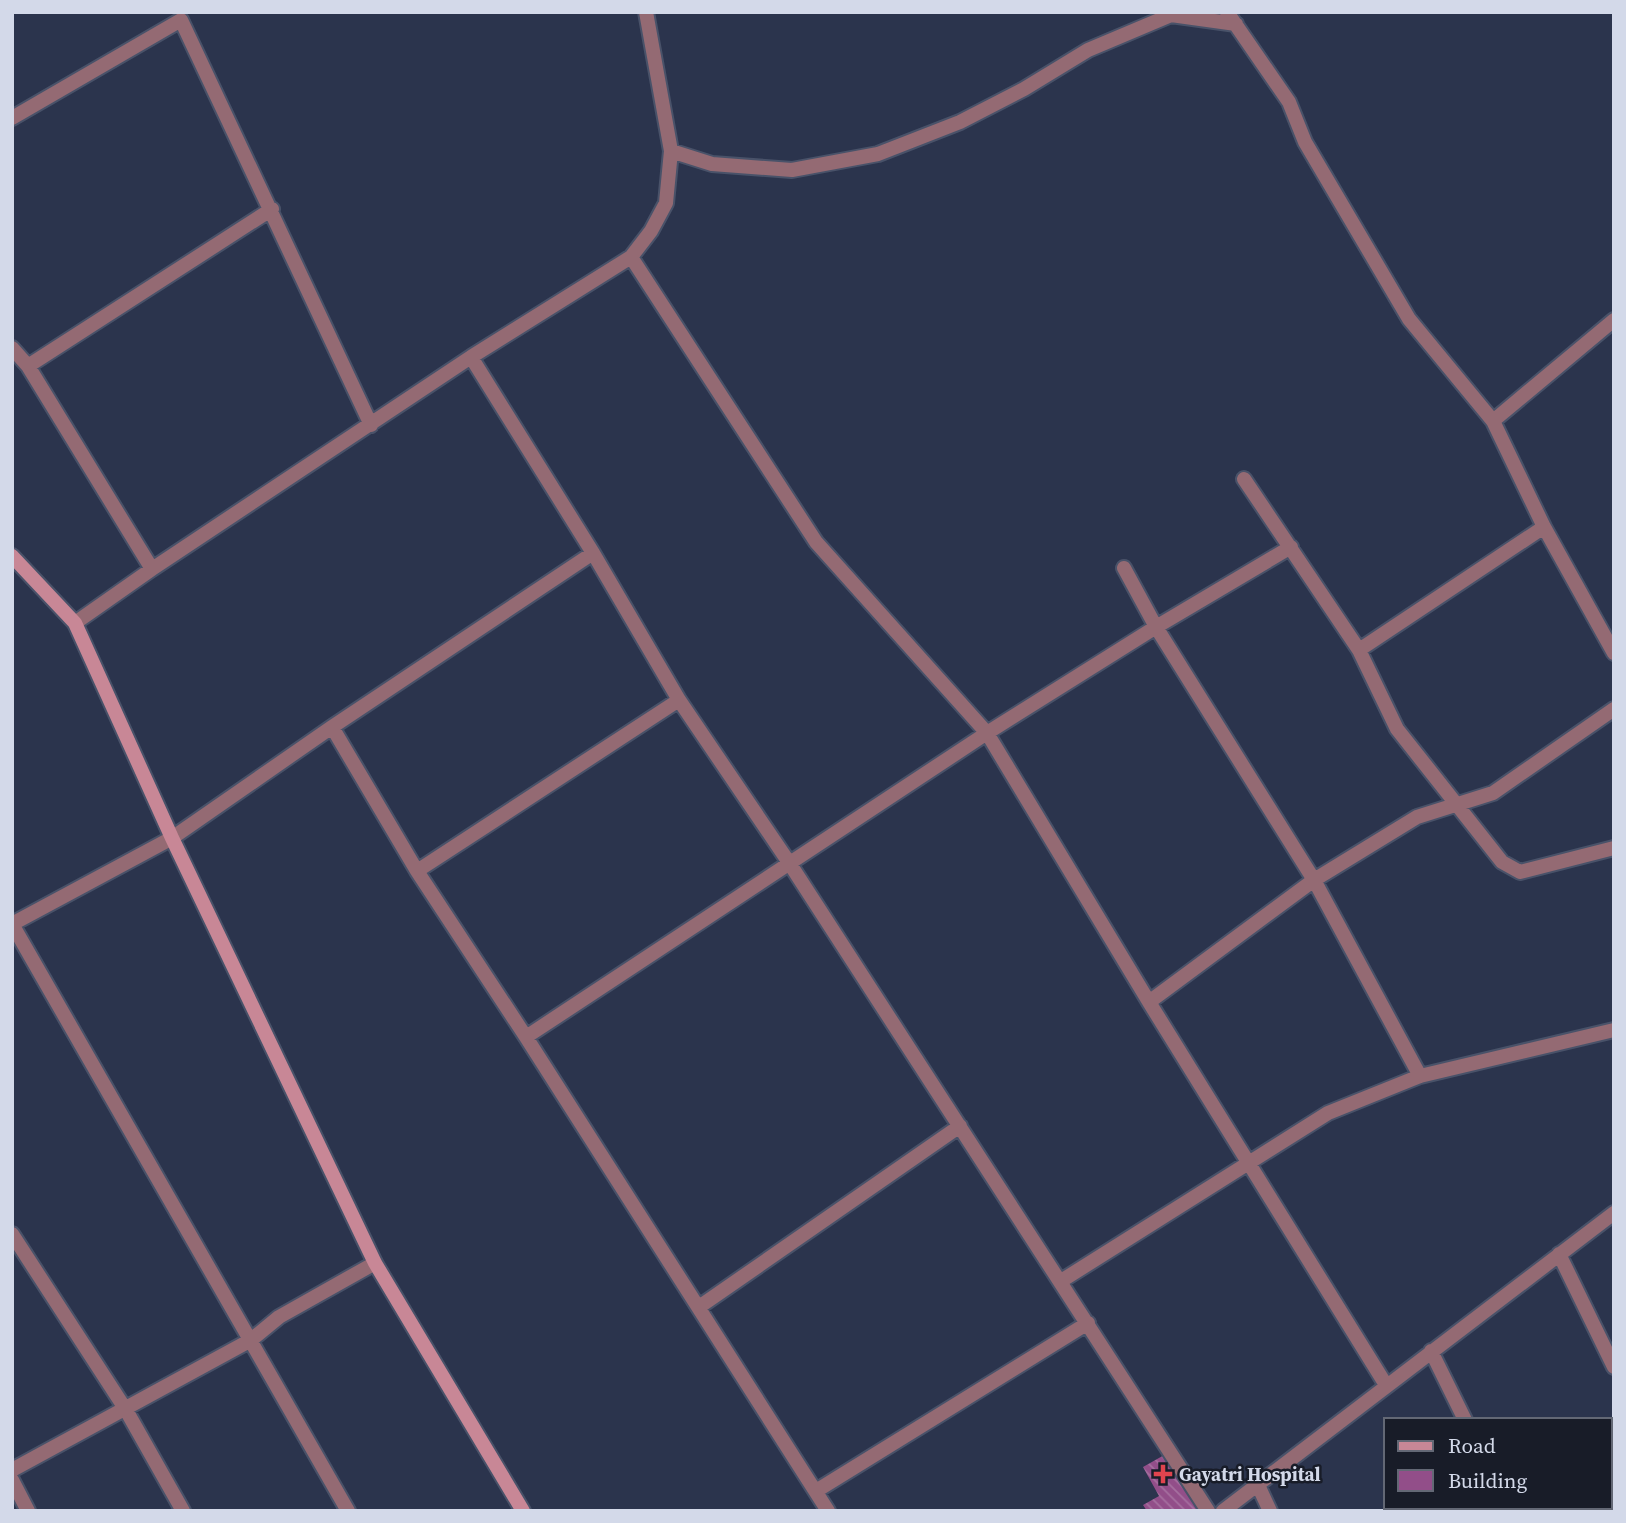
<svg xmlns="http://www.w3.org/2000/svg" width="1626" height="1523" viewBox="0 0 1626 1523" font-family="'Source Serif 4',serif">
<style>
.building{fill:url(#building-back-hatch)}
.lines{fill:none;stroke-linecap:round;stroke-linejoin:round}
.street-casing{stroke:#495269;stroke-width:18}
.secondary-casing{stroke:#495269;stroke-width:18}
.street{stroke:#946a73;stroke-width:14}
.secondary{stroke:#c88796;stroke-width:14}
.health-dot{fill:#e0444e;stroke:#181c28;stroke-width:2.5}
.labels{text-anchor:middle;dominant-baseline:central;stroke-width:5;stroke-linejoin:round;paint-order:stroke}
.poi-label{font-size:19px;font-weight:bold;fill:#d3d9e9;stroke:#181c28;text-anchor:start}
</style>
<defs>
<pattern id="building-back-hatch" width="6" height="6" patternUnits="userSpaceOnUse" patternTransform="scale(1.75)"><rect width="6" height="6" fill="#924e89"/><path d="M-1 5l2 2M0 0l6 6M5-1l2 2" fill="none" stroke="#a56f9f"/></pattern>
</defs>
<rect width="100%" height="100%" fill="#2b344d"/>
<!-- building -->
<path class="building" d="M1166 1454 1199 1511H1147L1143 1505 1159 1496 1143 1467Z"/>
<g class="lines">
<!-- street casing -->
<g class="street-casing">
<path id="street" d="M646 12 671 151 666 203 651 231 631 257 816 542 987 733 1149 1002 1386 1385
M1227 12 1289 102 1305 142 1409 319 1493 421 1544 527 1614 653
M12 118 181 20 371 425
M671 151 712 164 792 170 878 154 960 122 1024 89 1088 50 1171 15 1236 24
M12 348 28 366 152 569
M471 357 593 553 679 700 790 864 1208 1511
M28 366 272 209
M1493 421 1614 320
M1244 479 1359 650 1397 729 1502 862 1520 872 1614 848
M1124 568 1156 627 1314 880 1420 1076
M75 623 152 569 471 357 631 257
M1359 650 1544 527
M332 727 417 871 526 1037 828 1511
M417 871 679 700
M12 924 172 838 332 727 593 553
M12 924 348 1511
M1149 1002 1314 880 1417 817 1493 793 1614 709
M526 1037 987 733 1156 627 1291 547
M12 1234 126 1410 183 1511
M1559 1254 1614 1367
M1061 1281 1328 1113 1420 1076 1614 1030
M699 1307 960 1126
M1431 1351 1465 1420
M12 1470 251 1340 279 1317 375 1263
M12 1480 28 1511
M1257 1483 1270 1511
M1610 1487 1614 1486
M816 1491 1088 1323
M1508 1507 1510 1511
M1223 1511 1614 1213
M1555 1511 1563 1507"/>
</g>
<!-- secondary casing -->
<g class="secondary-casing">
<path id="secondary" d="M12 556 75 623 172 838 375 1263 523 1511"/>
</g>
<!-- street -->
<use href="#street" class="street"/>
<!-- secondary -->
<use href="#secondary" class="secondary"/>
</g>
<!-- markers -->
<path class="health-dot" d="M1159.5 1463.5h7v7h7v7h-7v7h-7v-7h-7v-7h7z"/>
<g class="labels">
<!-- poi labels -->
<g class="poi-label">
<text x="1179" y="1474">Gayatri Hospital</text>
</g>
</g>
<!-- border -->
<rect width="1626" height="1523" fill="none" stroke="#d3d9e9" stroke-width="28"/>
<!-- legend -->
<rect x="1384" y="1418" width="228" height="91" fill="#181c28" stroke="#636875" stroke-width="2"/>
<rect x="1398" y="1441" width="35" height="10" fill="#c88796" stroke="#636875" stroke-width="2"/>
<text x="1448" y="1453" font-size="21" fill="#d3d9e9">Road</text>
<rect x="1398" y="1470" width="35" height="21" fill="#924e89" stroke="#636875" stroke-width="2"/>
<text x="1448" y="1488" font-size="21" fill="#d3d9e9">Building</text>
</svg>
